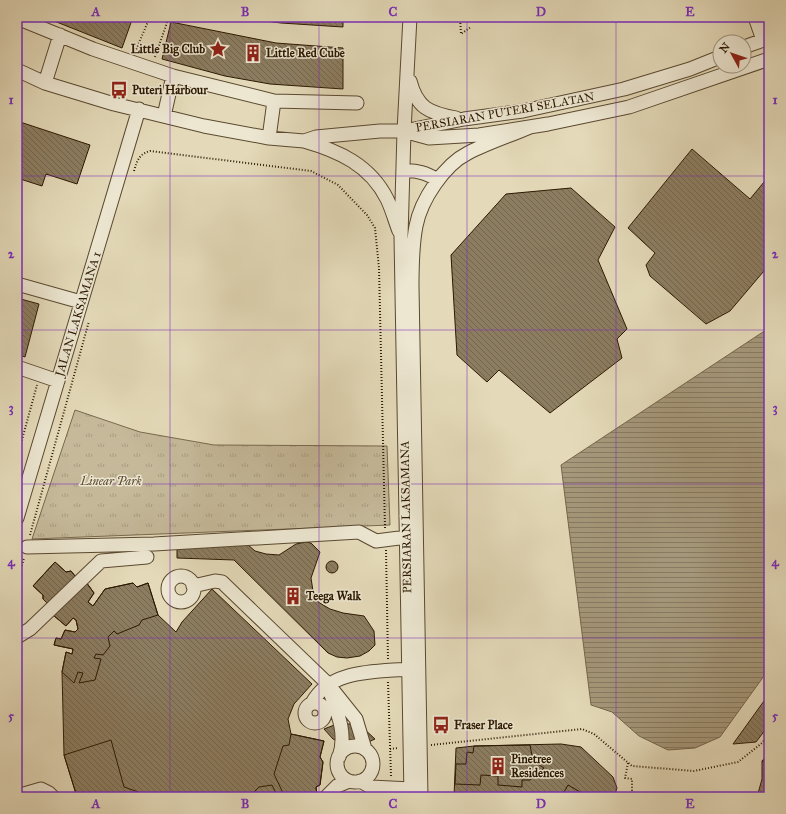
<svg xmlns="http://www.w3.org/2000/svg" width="786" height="814" viewBox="0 0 786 814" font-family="'IM FELL Great Primer',serif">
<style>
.park{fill:url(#park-tufts);stroke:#78694e}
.water{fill:url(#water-rules);stroke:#75654b}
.building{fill:url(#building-back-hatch);stroke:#2c1902}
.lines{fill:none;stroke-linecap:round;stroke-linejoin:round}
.minor-casing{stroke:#5a4930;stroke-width:15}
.path{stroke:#2c1902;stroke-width:2;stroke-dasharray:1 2;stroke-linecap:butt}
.minor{stroke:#ede7d2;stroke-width:13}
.grid{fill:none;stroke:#7b2cbf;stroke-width:1;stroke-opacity:0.55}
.labels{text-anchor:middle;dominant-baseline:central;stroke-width:3;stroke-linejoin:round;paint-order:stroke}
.poi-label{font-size:12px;font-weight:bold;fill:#2c1902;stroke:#ede7d2;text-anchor:start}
.street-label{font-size:12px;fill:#2c1902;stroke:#ede7d2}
.park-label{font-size:12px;font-style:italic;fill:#5a4930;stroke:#ede7d2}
.neatline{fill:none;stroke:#7b2cbf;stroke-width:1.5}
.grid-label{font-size:13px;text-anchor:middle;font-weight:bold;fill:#7b2cbf}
</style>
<defs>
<pattern id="park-tufts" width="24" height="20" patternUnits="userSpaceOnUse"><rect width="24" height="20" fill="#c5b99a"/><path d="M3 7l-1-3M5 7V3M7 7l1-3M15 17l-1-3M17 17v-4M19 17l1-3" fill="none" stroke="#a99e83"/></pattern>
<pattern id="water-rules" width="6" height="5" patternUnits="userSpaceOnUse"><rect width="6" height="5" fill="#a5987b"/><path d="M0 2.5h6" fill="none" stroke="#877b63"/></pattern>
<pattern id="building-back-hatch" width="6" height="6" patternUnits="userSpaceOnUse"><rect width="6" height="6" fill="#8c7d61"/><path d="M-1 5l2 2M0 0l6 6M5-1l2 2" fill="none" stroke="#73664e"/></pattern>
</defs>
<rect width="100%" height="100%" fill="#e4dab9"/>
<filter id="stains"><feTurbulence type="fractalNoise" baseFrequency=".005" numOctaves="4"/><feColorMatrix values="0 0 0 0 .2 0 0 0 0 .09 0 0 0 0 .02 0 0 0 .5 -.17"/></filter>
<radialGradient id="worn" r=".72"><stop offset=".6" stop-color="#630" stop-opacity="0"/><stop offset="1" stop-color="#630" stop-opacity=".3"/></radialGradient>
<!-- park -->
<path class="park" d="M75 410 140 432 214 445 387 446 390 525 32 539Z"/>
<!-- water -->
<path class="water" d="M769 328V669L720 737 695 748 668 750 639 736 612 712 591 705 561 465Z"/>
<!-- building -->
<path class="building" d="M44 17H133L122 48Z
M235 17H343V27L281 23Z
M171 22 276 43 343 48V89L270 84 225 76 162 59Z
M17 121 90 145 77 184 46 174 42 186 17 178Z
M692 149 750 199 769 176V265L730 311 706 324 650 276 646 265 655 253 628 228Z
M571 188 615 227 598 260 627 329 617 339 622 358 550 413 499 370 487 382 457 355 451 255 506 194Z
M17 298 39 304 25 357 17 354Z
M306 542 311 543 320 552 311 578 313 591 318 602 330 609 343 613 364 616 374 631 375 645 369 651 360 656 347 658 337 657 328 653 234 560 177 558V548L247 544 255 551 266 554 279 555 296 544Z
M326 567a6 6 0 1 1 12 0a6 6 0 1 1-12 0Z
M55 562 66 572 71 571 79 581 86 582 94 593 88 602 93 606 105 589 133 583 137 587 148 583 158 615 142 620 139 625 117 634 114 631 108 637 110 646 103 655 96 654 94 658 101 659 95 680 79 683 83 673 78 672 74 683 62 672 66 652 72 654 73 649 54 645 56 638 61 639 65 630 75 632 78 629 76 620 73 618 66 626 53 615 51 607 43 599V595L33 586Z
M55 562 66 572 71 571 79 581 86 582 94 593 88 602 93 606 105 589 133 583 137 587 148 583 158 615 176 632 182 622 212 589 312 684 294 704 288 719 291 734 324 741 320 757 323 762 320 785 316 787 317 795 326 797H77L64 755 62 672 66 652 72 654 73 649 54 645 56 638 61 639 65 630 75 632 78 629 76 620 73 618 66 626 53 615 51 607 43 599V595L33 586Z
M769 694V725L756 742 733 744Z
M337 724H354L362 727 375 739 364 744H344L333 739 324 729Z
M291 734 324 741 320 757 323 762 320 785 316 787 317 795 326 797H241L242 795 254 792 259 787 272 785 277 795 283 793 274 774 283 746 289 745Z
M111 740 124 787 153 797H77L64 755Z
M561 744 581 747 613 777 617 788 614 797H454L456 748 474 746Z
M530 745 533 761 544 768 530 780H522V787L498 785V776L481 775 480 785 455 784 456 764H466L467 752 473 753 474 746Z
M769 753V761H762Z
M762 761H769V797H757L762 779Z
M568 785 589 797H550L553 792 561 797Z"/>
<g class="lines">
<!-- minor casing -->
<g class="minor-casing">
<path id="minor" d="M410 17 404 131 401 237 411 797
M755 17 763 40
M17 18 93 49 173 76 274 101 357 103
M744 47 769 38
M17 70 45 83 114 104 204 126 269 138 304 141 316 137 380 131H404L464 119 523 111 624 89 690 69 720 57
M410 81C417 108 429 113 456 118
M45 83 60 35
M164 116 173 76
M407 132 429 138 479 135 548 124 629 107 769 59
M269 138 274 101
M304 141C339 151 370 165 387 199 392 209 395 221 399 231
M403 171C417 170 426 173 438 180
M17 284 81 302
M17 367 58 381
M17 518 139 109
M27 547 154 544 359 532 376 541 407 537
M168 589a13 13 0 1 1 26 0a13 13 0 1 1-26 0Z
M193 586 215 581 222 582 328 684 356 719 365 749
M17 637 30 629 101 561 147 557
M330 692C338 714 347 734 339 757
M305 713a10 10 0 1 1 20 0a10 10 0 1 1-20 0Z
M312 703C330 669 376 672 409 669
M337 764a18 18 0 1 1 36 0a18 18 0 1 1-36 0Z
M360 781 371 787 411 789
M17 796 41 789 49 793 53 797
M326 797 337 786 349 781
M421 797 412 287C412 267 412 246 416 226 421 200 444 165 468 153 487 143 509 136 530 127"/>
</g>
<!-- path -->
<path class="path" d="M460 17 461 34 471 27
M135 52 150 17
M155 57 169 17
M134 171C137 161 139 154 150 151L311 171 338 185 367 215 375 228 379 268 385 528
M17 458 37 385
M30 535 89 321
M386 550 388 660
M17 583 24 558
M388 682 391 776
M431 745 582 729 594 734 632 766 694 771 738 762 762 743 769 734
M390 749 398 748
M628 763 625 778 632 779V797"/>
<!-- minor -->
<use href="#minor" class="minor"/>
</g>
<!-- grid -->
<path class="grid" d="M170 17V797M319 17V797M467 17V797M616 17V797M17 176H769M17 330H769M17 484H769M17 638H769"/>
<!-- icons -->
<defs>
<g id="sight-bare" transform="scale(1.38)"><path d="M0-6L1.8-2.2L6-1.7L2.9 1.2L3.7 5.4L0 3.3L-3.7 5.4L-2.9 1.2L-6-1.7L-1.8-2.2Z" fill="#8f2418" stroke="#ede7d2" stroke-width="2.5" paint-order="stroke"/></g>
<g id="building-bare" transform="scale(1.38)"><path d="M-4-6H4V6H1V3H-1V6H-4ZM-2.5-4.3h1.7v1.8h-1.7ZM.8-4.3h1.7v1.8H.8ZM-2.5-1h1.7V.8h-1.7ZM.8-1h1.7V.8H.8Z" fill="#8f2418" stroke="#ede7d2" stroke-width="2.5" paint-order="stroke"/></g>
<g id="bus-bare" transform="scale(1.38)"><path d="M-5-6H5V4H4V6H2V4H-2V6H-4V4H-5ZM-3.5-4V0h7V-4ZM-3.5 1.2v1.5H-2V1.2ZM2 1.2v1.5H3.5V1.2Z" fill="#8f2418" stroke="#ede7d2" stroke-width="2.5" paint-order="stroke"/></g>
</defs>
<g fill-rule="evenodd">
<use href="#sight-bare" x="218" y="49"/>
<use href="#building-bare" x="253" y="53"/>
<use href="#bus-bare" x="119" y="90"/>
<use href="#building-bare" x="293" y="596"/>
<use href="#bus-bare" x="441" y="725"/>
<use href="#building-bare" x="498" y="766"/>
</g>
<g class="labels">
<!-- poi labels -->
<g class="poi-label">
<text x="205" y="49" text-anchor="end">Little Big Club</text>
<text x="266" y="53">Little Red Cube</text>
<text x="132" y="90">Puteri Harbour</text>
<text x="306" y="596">Teega Walk</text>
<text x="454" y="725">Fraser Place</text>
<text x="511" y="759">Pinetree<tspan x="511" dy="14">Residences</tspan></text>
</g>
<!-- street labels -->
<g class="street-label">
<text transform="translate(505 112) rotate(-10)">PERSIARAN PUTERI SELATAN</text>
<text transform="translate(78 314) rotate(-73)">JALAN LAKSAMANA 1</text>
<text transform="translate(406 517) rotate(-91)">PERSIARAN LAKSAMANA</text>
</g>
<!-- park labels -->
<g class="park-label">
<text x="111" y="481">Linear Park</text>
</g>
</g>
<!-- margin -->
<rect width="786" height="814" fill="none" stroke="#e4dab9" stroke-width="44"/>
<!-- north arrow -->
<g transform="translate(732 54) rotate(310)"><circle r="19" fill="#ede7d2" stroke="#a0957f"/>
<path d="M0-3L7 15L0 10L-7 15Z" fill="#8f2418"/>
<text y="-6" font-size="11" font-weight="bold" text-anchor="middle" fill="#2c1902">N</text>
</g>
<rect x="22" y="22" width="742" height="770" class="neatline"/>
<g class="grid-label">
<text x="96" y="16">A</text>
<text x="245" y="16">B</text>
<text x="393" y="16">C</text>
<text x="541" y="16">D</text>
<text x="690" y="16">E</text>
<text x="11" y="104">1</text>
<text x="775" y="104">1</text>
<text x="11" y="258">2</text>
<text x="775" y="258">2</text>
<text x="11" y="412">3</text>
<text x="775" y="412">3</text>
<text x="11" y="566">4</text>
<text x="775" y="566">4</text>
<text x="11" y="720">5</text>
<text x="775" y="720">5</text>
<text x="96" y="808">A</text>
<text x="245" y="808">B</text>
<text x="393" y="808">C</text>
<text x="541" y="808">D</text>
<text x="690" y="808">E</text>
</g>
<rect width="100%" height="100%" filter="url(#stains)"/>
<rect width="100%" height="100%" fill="url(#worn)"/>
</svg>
